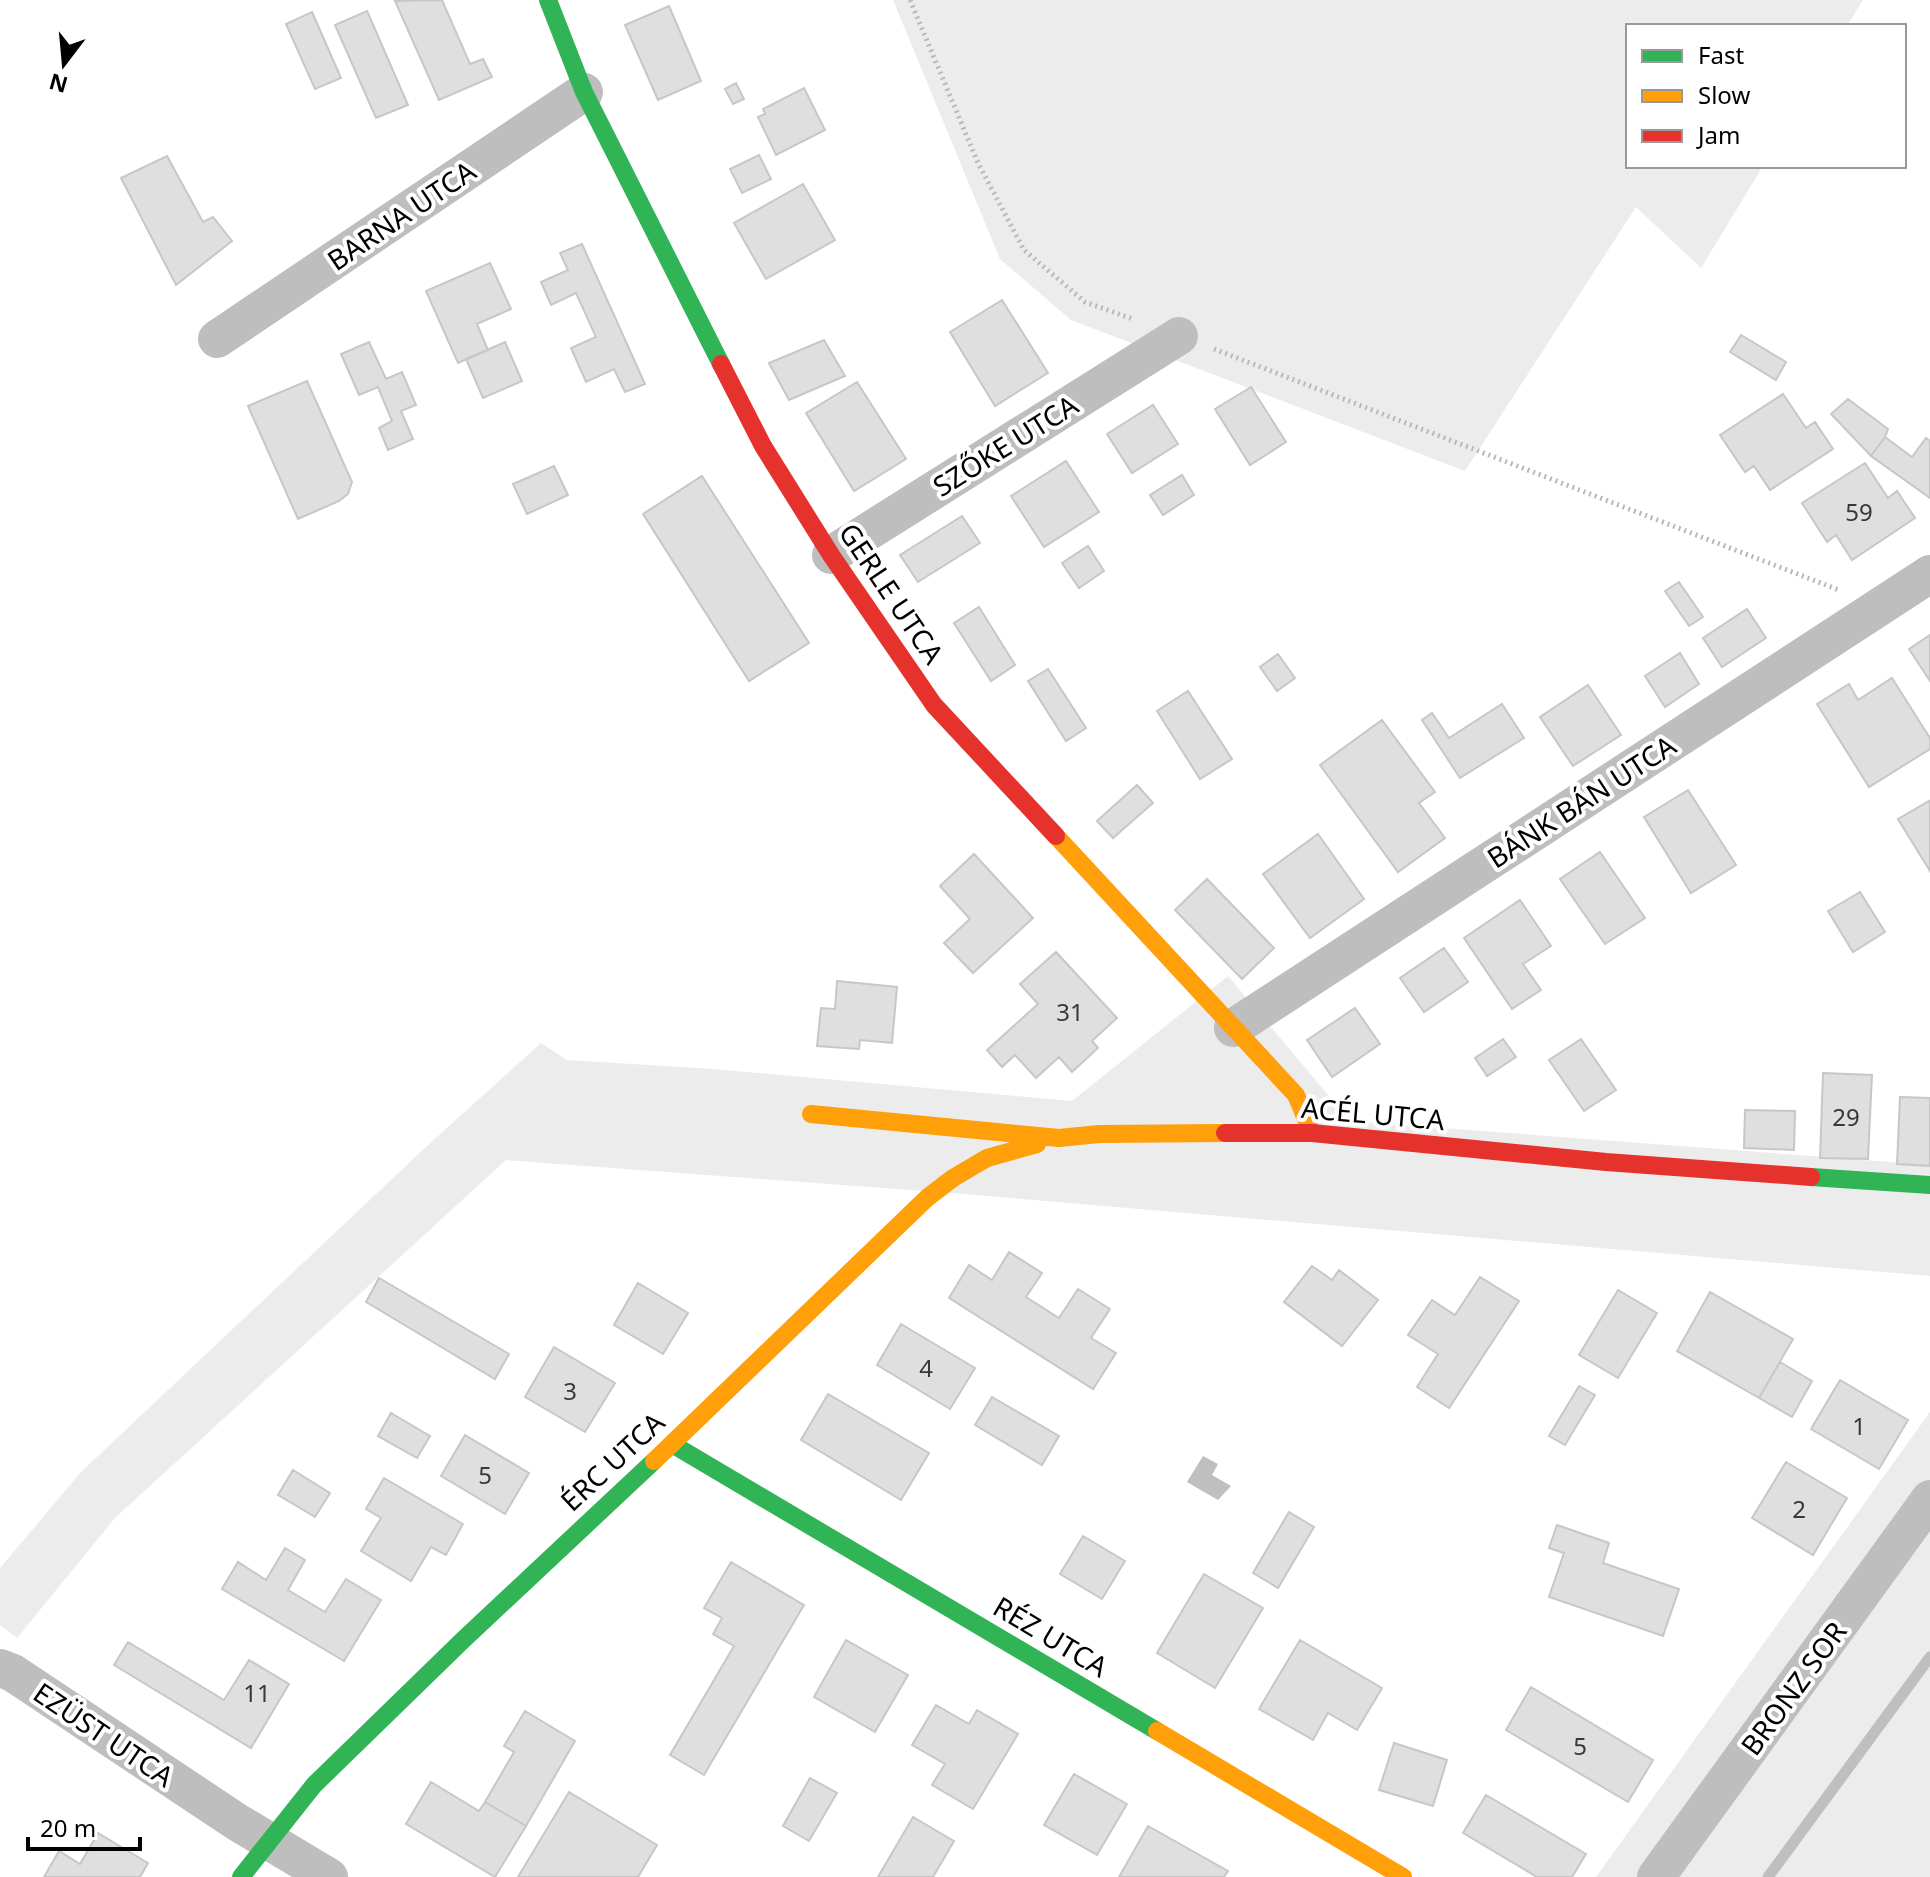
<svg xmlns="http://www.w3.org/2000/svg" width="1930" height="1877" viewBox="0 0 1930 1877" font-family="'Noto Sans',sans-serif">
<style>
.green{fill:#ececec}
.water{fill:#bfbfbf}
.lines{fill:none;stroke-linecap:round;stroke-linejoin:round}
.stream{stroke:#bfbfbf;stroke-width:11}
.building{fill:#dfdfdf;stroke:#c7c7c7;stroke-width:2}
.path{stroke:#b9b9b9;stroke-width:5;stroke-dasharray:2 4;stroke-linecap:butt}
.street{stroke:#bebebe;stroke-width:38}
.fast{stroke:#30b455;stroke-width:18}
.slow{stroke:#ff9f0a;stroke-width:18}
.jam{stroke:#e5322d;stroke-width:18}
.labels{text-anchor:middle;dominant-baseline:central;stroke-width:8;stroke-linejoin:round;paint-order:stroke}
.number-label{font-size:24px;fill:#383838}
.street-label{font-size:28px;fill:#000;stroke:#fff}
</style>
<rect width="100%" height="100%" fill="#fff"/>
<!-- green -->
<path class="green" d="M893 0H1863L1847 26H1628V166H1763L1701 268 1636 207 1465 471 1071 320 1000 259Z
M1228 976 1350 1121 1930 1165V1276L964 1194 506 1160 115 1518 17 1638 0 1625V1568L81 1472 427 1146 541 1043 567 1060 713 1069 1072 1101Z
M1930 1412V1877H1596Z"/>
<!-- water -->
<path class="water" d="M1203 1456 1218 1464 1212 1475 1231 1486 1218 1500 1187 1482Z"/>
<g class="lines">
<!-- stream -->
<path class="stream" d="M1768 1877 1930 1657"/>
</g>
<!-- building -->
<path class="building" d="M442 0 470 64 483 59 492 77 439 100 395 1Z
M669 6 701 81 658 100 625 25Z
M367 11 408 105 376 118 335 25Z
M312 12 341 78 315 89 286 24Z
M736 83 744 99 733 104 725 89Z
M804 88 825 130 776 155 758 117 765 114 763 109Z
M759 155 771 179 742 193 730 169Z
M167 156 203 222 213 217 232 241 176 285 121 178Z
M803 184 835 240 766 279 734 223Z
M582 244 645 384 625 392 614 369 586 382 571 348 596 337 576 293 551 305 541 282 568 270 560 253Z
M490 263 511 309 477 324 488 350 458 363 426 291Z
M1002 300 1048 373 995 406 950 332Z
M1741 335 1786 362 1776 380 1730 352Z
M824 340 845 376 789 400 769 363Z
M369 342 386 379 402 372 416 405 401 411 413 439 388 450 379 428 392 421 378 387 359 395 341 354Z
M505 342 522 381 483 398 466 359Z
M307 381 352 482 348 494 339 501 298 519 248 406Z
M857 382 906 459 854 491 806 413Z
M1251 387 1286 442 1250 465 1215 409Z
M1783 394 1806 428 1815 422 1833 449 1770 490 1754 466 1745 472 1720 435Z
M1848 399 1888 429 1885 437 1871 456 1831 414Z
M1153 405 1178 444 1132 473 1107 434Z
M1885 437 1912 457 1926 438 1930 441V498L1871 456Z
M1066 461 1099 512 1044 547 1011 496Z
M1865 463 1888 498 1897 491 1915 518 1852 560 1836 535 1827 542 1802 503Z
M554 466 568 495 527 514 513 484Z
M1182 475 1194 495 1163 515 1150 495Z
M702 476 809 643 749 681 643 514Z
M962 516 980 543 918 582 900 555Z
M1088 546 1104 571 1079 588 1062 563Z
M1679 582 1703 617 1689 626 1665 591Z
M979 607 1015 665 991 681 954 623Z
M1747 609 1766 638 1722 667 1703 638Z
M1930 635V681L1909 649Z
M1680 653 1699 684 1665 707 1645 676Z
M1278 654 1295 678 1277 691 1260 667Z
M1048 669 1086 728 1066 741 1028 681Z
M1892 678 1930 738V749L1869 787 1817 704 1849 684 1858 700Z
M1588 685 1621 735 1573 766 1540 717Z
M1188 691 1232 759 1200 779 1157 711Z
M1502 704 1524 738 1460 778 1422 720 1432 713 1449 738Z
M1382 720 1435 792 1419 803 1445 838 1398 872 1320 765Z
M1137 785 1153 803 1113 838 1097 821Z
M1688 790 1736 865 1691 893 1644 817Z
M1929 801 1930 803V871L1898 819Z
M1318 834 1364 899 1310 938 1263 874Z
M1600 852 1645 918 1605 944 1560 879Z
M974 854 1033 918 973 973 944 943 970 919 940 886Z
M1207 879 1274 948 1242 979 1175 910Z
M1860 892 1885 932 1853 952 1828 911Z
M1520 900 1551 946 1523 964 1541 990 1512 1009 1464 938Z
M1444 948 1468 982 1424 1012 1400 978Z
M1056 952 1117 1018 1092 1041 1098 1048 1072 1072 1059 1057 1036 1078 1015 1055 1002 1067 987 1050 1038 1004 1020 984Z
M837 981 897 987 892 1043 860 1040 859 1049 817 1046 821 1008 835 1009Z
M1355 1008 1380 1044 1332 1077 1307 1040Z
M1503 1039 1516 1057 1487 1076 1475 1058Z
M1581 1039 1616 1090 1584 1111 1549 1060Z
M1823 1073 1872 1075 1868 1159 1820 1158Z
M1900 1097 1930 1098V1166L1897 1164Z
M1745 1110 1795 1111 1794 1150 1744 1148Z
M1009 1252 1042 1273 1026 1297 1059 1318 1078 1289 1110 1309 1091 1338 1116 1353 1093 1389 949 1298 969 1265 992 1280Z
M1312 1266 1332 1280 1339 1270 1378 1300 1342 1346 1284 1302Z
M1480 1277 1519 1301 1449 1408 1417 1387 1438 1354 1408 1335 1432 1300 1455 1315Z
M379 1278 509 1354 495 1379 366 1302Z
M638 1283 688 1313 663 1354 614 1325Z
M1618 1290 1657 1313 1618 1378 1579 1355Z
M1710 1292 1793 1339 1759 1398 1677 1351Z
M901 1324 975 1368 950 1409 877 1365Z
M554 1347 615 1383 585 1432 525 1397Z
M1780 1362 1812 1381 1792 1417 1759 1398Z
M1840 1380 1908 1420 1879 1469 1811 1429Z
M1579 1386 1595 1395 1565 1445 1549 1436Z
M828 1394 929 1453 901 1500 801 1440Z
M992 1397 1059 1436 1042 1465 975 1425Z
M391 1413 430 1436 417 1458 378 1436Z
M465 1435 529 1473 505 1514 441 1476Z
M1786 1462 1847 1498 1813 1555 1752 1518Z
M293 1470 330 1493 315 1517 278 1495Z
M384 1478 463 1524 446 1555 431 1547 411 1581 361 1551 381 1518 366 1509Z
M1289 1512 1314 1527 1278 1588 1253 1573Z
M1557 1525 1609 1543 1603 1563 1679 1589 1663 1636 1549 1597 1564 1553 1549 1548Z
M1083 1536 1125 1561 1102 1599 1060 1574Z
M285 1548 305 1560 288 1590 325 1612 346 1579 381 1600 344 1661 222 1589 238 1562 266 1580Z
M731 1562 804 1605 704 1775 670 1755 734 1646 713 1634 722 1618 704 1608Z
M1204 1574 1263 1608 1215 1688 1157 1653Z
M846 1640 908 1675 875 1732 814 1697Z
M1300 1640 1382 1688 1357 1730 1328 1713 1313 1740 1259 1709Z
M128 1642 224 1700 249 1660 289 1684 251 1748 114 1665Z
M1531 1687 1653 1760 1628 1802 1506 1730Z
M936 1705 969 1724 977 1710 1018 1734 973 1809 932 1785 945 1764 912 1745Z
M525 1711 575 1741 526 1826 485 1802 514 1752 504 1746Z
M1394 1743 1447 1760 1433 1806 1379 1790Z
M1074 1774 1127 1804 1097 1855 1044 1825Z
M810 1778 837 1793 809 1841 783 1826Z
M431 1782 479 1811 485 1802 526 1826 495 1877 406 1824Z
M569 1792 657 1845 638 1877H518Z
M1486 1795 1586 1854 1572 1877H1537L1463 1833Z
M913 1817 954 1841 933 1877H878Z
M1148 1826 1228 1871 1224 1877H1119Z
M98 1833 148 1863 140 1877H44L59 1851 80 1864Z"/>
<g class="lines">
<!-- path -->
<path class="path" d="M910 0 978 163 1024 250 1085 302 1133 319
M1214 349 1839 590"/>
<!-- street -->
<path class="street" d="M217 339 584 92
M831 555 1179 336
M1233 1028 1930 574
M0 1668 13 1673 237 1822 329 1877
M1656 1877 1930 1499"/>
<!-- fast -->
<path class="fast" d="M548 0 584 92 721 364
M1811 1177 1930 1185
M672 1444 1157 1731
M241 1877 314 1785 463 1640 654 1461"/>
<!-- slow -->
<path class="slow" d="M1056 836 1296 1095 1312 1133
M811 1114 1059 1138 1099 1134 1225 1133
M654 1461 927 1198 953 1178 987 1158 1037 1144
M1157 1731 1403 1877"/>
<!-- jam -->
<path class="jam" d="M721 364 763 446 831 555 934 705 1056 836
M1225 1133H1312L1606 1162 1811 1177"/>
</g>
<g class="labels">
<!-- number labels -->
<g class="number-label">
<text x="1859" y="511">59</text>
<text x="1070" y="1011">31</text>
<text x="1846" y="1116">29</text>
<text x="926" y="1367">4</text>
<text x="570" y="1390">3</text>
<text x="1859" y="1425">1</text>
<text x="485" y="1474">5</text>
<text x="1799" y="1508">2</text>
<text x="257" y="1692">11</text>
<text x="1580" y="1745">5</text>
</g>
<!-- street labels -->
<g class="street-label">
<text transform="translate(401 215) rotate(-34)">BARNA UTCA</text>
<text transform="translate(1005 445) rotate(-32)">SZŐKE UTCA</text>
<text transform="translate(892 593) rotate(56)">GERLE UTCA</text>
<text transform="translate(1581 801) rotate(-33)">BÁNK BÁN UTCA</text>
<text transform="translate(1373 1113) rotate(5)">ACÉL UTCA</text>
<text transform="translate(612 1461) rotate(-43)">ÉRC UTCA</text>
<text transform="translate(1051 1636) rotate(31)">RÉZ UTCA</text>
<text transform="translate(1793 1688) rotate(-54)">BRONZ SOR</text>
<text transform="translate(104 1734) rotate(34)">EZÜST UTCA</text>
</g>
</g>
<!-- legend -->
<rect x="1626" y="24" width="280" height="144" fill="#ffffff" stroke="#999999" stroke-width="2"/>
<rect x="1642" y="50" width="40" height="12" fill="#30b455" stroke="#999999" stroke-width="2"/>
<text x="1698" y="64" font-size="24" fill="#000000">Fast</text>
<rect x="1642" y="90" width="40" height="12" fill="#ff9f0a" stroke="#999999" stroke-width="2"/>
<text x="1698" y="104" font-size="24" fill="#000000">Slow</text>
<rect x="1642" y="130" width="40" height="12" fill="#e5322d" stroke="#999999" stroke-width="2"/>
<text x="1698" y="144" font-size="24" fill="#000000">Jam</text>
<!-- north arrow -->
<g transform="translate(64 64) rotate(196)" stroke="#ffffff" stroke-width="6" paint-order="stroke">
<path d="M0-6L14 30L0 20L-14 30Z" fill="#000000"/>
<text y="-12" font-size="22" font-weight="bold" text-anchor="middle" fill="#000000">N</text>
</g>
<!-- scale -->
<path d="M28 1837v12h112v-12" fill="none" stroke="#000000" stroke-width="4"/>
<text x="40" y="1837" font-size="24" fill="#000000" stroke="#ffffff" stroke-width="6" paint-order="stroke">20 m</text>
</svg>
